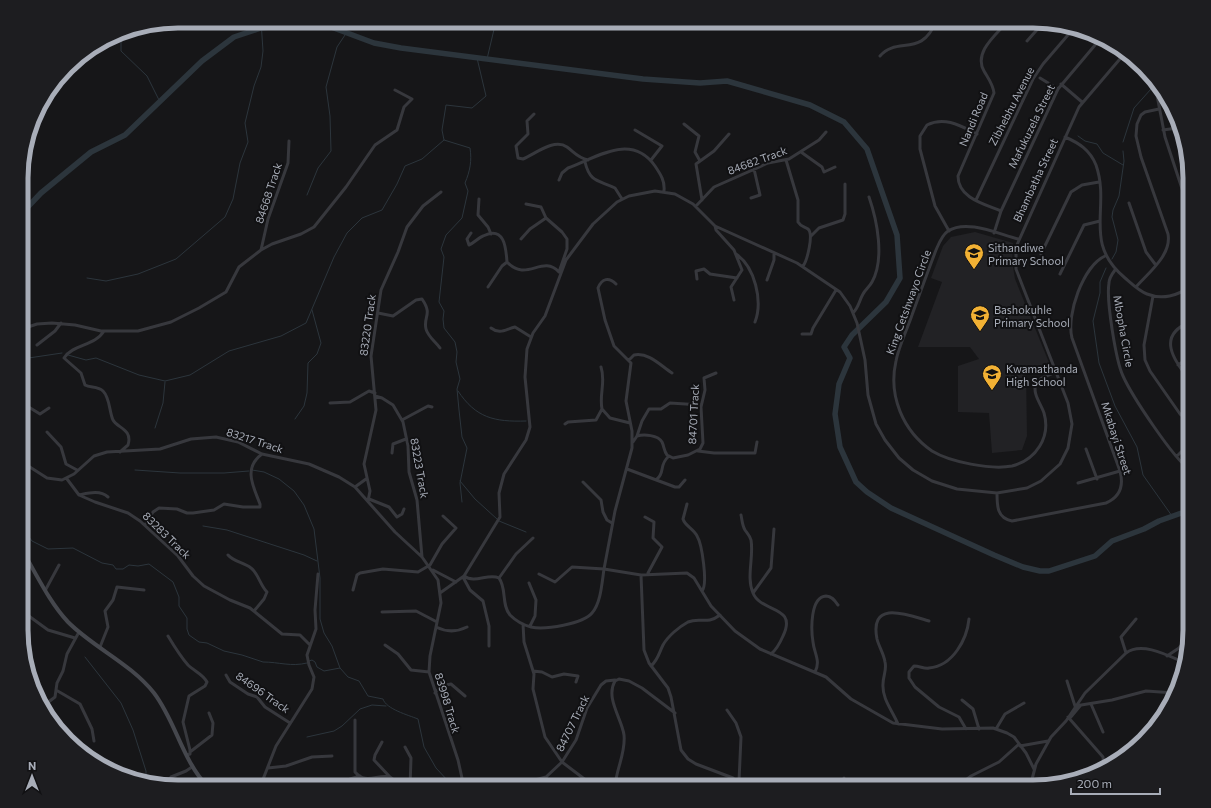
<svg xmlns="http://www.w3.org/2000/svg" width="1211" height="808" viewBox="0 0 1211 808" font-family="Commissioner,sans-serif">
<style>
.built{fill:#222225}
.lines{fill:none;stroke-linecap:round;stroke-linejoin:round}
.stream{stroke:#2c353c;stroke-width:1}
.river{stroke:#2c353c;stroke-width:5.5}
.minor{stroke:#37383d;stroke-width:3}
.secondary{stroke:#45474d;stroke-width:4}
.labels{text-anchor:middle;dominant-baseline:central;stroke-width:4;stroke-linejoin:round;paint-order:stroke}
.street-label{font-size:11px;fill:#a8adb8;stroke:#111113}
.poi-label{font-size:11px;fill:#a8adb8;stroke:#111113;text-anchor:start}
.rim{fill:none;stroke:#a8adb8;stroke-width:5}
</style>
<rect width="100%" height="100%" fill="#161618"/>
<!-- built -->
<path class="built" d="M975 232 1013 243 1012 261 1015 279 1050 365 1040 370H1026L1027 436 1022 450 992 453 989 413 958 412V366L979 359 970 347H918L942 282 931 278 943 246 951 237Z"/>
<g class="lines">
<!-- stream -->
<path class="stream" d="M121 32V51L147 76 160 102
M487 59 496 21
M1078 136 1085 141 1097 144 1103 153 1123 165
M1123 142 1134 108 1151 89
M307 195 318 168 331 151 330 116 326 87 337 47 347 32
M1112 259 1116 252 1118 240 1112 217 1113 210 1119 196 1124 161 1123 151
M1106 268 1100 282V293L1093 321 1099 363 1115 406 1137 447 1143 475 1172 516
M87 278 106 281 138 274 176 259 225 217 233 199 240 163 248 142 245 123 254 86 261 67 263 51 261 21
M68 355 86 360 96 358 139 375 165 381 190 375 229 351 281 336 306 323 334 257 347 233 362 218 382 210 397 184 405 166 422 159 444 140
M22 359 62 353
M458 391C476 418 494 422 526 421
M295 419 304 406 307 393 308 363 317 354 321 343 312 310
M155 428 163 403 165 382
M135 470 180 473H224L249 471
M252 470 264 472 279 479 294 491 304 505 314 529 320 578V619L324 633 332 646 340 668
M460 481 475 499 497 519
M462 502 460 483 467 448 462 437 459 410 457 389 460 379 456 362 457 352 455 342 444 328 443 319 444 311 439 302 444 257 441 249 446 235 462 218 468 191 465 183C470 171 472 161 470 148L444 140 442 130 446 105 472 108 486 96 477 58
M499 521 526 532
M203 526 227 530 304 555 317 561
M22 528 32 541 48 549 73 548 102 563 113 565 116 569H123L129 565 138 566 149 564 173 582 179 597V606L187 618V629L189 635 199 642 207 643 224 651 242 655 263 662C279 662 291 667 307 663
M85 657 121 703 133 730 146 771V782
M309 661 312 660 315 662 317 667 324 671 340 668 348 677 359 681 368 696 383 699C386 709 408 715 418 719L424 747 436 768 449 782 450 787
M307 737 334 731 342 726 360 709 372 705 386 706"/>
<!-- river -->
<path class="river" d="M315 21 374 43 401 48 643 79 700 83 727 81 810 105 844 122 867 149 897 235 900 278 886 302 852 335 844 347 850 358 839 384 835 414 840 447 856 482 867 492 891 508 994 555 1023 567 1040 571H1049L1095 556 1112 541 1144 529 1159 521 1190 510
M22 213 41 193 91 152 125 135 202 61 234 37 261 28 302 24 310 21"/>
<!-- minor -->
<path class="minor" d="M652 21 653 26
M883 24 893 21
M602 25V21
M1092 34 1100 40
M1027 41 1043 23
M880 56C897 36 922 58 936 21
M1040 78 1058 89
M1061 84 1082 102
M1155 85 1165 137 1190 213
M534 114 527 121 528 134 516 146 518 158 523 159C535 154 554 138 567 147 574 152 578 158 588 160
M684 124 699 136 695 152 700 161
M635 130 662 146 651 160
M1163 130 1177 128
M1065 137C1079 143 1090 150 1096 165 1111 208 1082 242 1125 278 1132 284 1139 291 1147 294 1162 300 1178 296 1190 286
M801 152 822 167 824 172 835 167
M786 160 798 200V222C801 227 804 226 808 229 814 234 807 261 803 266
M585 162C590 183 599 180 615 188L622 199
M559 180 562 173 568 168C596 158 631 132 655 166 661 175 665 181 664 191
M751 198 760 195 754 169
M479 199 478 215 488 227 491 234
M702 200 696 164 714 151 729 134
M976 200 1033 79 1043 64 1074 28
M1129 203 1146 252 1155 264
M526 204 541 207 546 218 562 232 567 239V249L559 272
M696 206 714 187 768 163 789 159 819 140 826 132
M1001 211C984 204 958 198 958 176L994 93C993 84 988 78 984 71 973 52 997 34 1008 21
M715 226 716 230 734 250 742 270 731 287 734 300
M949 231 935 206 920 149V136L927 125C945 116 961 126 977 134
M471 233 467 239 469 245C474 243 478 238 483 236 505 225 506 249 507 262 527 283 542 254 559 272
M994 233 1001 211 1058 89 1101 38
M811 236 819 228 843 220 845 214V184
M521 239 530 229 546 218
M1018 239C998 234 967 219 948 231 942 235 939 243 936 250 928 271 920 293 912 315 907 330 899 345 896 361 888 396 903 431 932 451 950 462 991 470 1012 466 1036 460 1051 437 1044 413 1041 404 1032 393 1036 384 1039 377 1050 375 1056 372
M261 250 268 219 288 163 289 141
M736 254C755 267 763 301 755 322
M1041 254 1071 192 1082 185 1099 182
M1115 270C1112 274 1109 278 1109 283 1106 300 1116 361 1123 376 1132 396 1173 458 1190 470
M1060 274 1084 225 1100 221
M697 279 696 271 704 269 710 274 737 278
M767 280 774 260V253
M488 287 502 266 507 262
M1136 287C1148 273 1172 255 1168 234L1141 157 1136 136 1137 124 1141 115 1145 112 1159 109
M1153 296 1144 345 1145 360 1150 371 1180 414 1190 422
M378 313 393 316 416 300 422 299C433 315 423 316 426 329 428 337 436 342 440 348
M853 313C859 307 859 301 863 294 865 290 870 286 872 282 885 259 877 220 869 197
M1190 322C1155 336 1175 361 1190 381
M491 328C500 335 506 329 515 327L531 337
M22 329 37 324 52 323 75 325 101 331H138L171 322 199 308 226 292 239 267 261 250 272 244 301 234 314 227 346 187 375 145 397 130 404 107 412 99 395 90
M104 331C95 346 73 344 64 358L81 373 85 385C90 388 98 386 103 391 110 398 109 411 113 420 117 428 133 429 128 445L120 452
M802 334H811L813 328 836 290
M37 345 55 331 61 323
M629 360 634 355C649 352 661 366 672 373
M1178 365 1190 357
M601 367C606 382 599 394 602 409L610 418 630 423
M375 396 382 398 393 405 403 422 408 446 409 472 417 500 422 557
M330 403 350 402 369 391 375 393
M22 407 27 406 40 414 49 408
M402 420 428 406 432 407
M565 424 568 422 596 420 602 409
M47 432 61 447 66 464 77 470
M637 436 642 421 649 409H661L670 403 701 405
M633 442 637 436C644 434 658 435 662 442 664 446 664 451 667 455L673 458 688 455 700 449 703 443 701 407 705 390 704 378 716 373
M1086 449 1097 479
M698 451 714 453H755L757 442
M392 453 393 444 406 439
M1177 456 1185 448 1190 436
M22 462 47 478 62 480 74 474 94 456 107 452 160 449 191 439 216 437 238 442 262 454 309 464 339 477 355 487 395 532 422 557 438 580 441 603 430 656 429 672 458 760 464 787
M627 469 675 487H679L685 480
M67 479 79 495 95 502 128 513 140 521 178 556 193 576 204 586 230 600 250 608 282 634 300 635 310 645
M657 479C665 473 659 465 668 457
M583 482 601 500 603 512 607 520 612 523
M1078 483 1120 471
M355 487 366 479
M997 493C997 506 997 518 1012 521L1106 503C1120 497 1124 486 1120 471L1072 338C1066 315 1083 266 1105 256
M79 495C89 493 100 490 108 497
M369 499 389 507 397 517 402 514 404 509
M368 501 370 491 364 464 376 410 371 356 381 290 398 252 407 227 423 206 441 192
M687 504 683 519C685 526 694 529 697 536 702 544 708 584 702 591
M741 515C742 519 742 525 745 530 747 533 750 536 751 540 754 557 746 577 753 593 761 613 798 605 783 636 780 643 777 649 771 654
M645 517 654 522 653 538 662 547 648 573
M145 525 153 512 159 508 177 509 187 513H193L214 510 224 504 243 507H260V504C253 486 243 468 262 454
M228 555C234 562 243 562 251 568 258 573 260 585 267 592L264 599 254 611
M433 570 456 582
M539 574 555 582 572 567 604 569 615 511 632 448V431L626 401 631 363 614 346 605 320 598 288C602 278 609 277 616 284
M641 575 687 573 694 578 711 606 735 631 760 649 826 677 851 699 893 723 942 729 993 728 1007 733 1014 737 1026 753 1034 769
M464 576C475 584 488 573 499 578 507 589 501 604 510 615 516 621 523 625 531 627 545 630 583 624 592 613 601 603 602 582 604 569L641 575 644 650 649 663 668 688 671 697 681 750 688 759 696 764 733 778 737 782 757 787
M463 577 470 590 483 601 489 626V646
M499 578 516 554 533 538
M529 583 536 600 535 616 530 626
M46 589 59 565
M353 590 357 575 360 573 383 569 418 572 430 565 442 544 456 528 443 516
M440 593 464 576 500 517 499 493 504 474 526 440 530 427 525 377 527 349 533 333 545 316 566 260 593 224 617 202 629 196 655 191 675 194 693 204 715 226 797 263 840 292 850 306 857 323 865 360 868 395 876 424 885 440 899 458 913 470 932 481 957 489 997 493 1027 488 1041 481 1060 464 1068 448 1072 424 1068 403 1016 269V247L1079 107 1125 53
M753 593 771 568 774 529
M22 611 48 630 75 638
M382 612 416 611 437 622
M436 627C446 632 457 632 467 627
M168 636C174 646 180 656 188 665 194 671 203 674 207 682L205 686 189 696 183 722 190 750V754L187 755
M385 645 398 654 411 670 429 672
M100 647 108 627 105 611 113 600 117 587 144 590
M1126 653 1121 637 1136 619
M1167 656 1179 648 1190 635
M651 666C658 660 659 653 663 645 668 636 679 627 688 622 700 617 707 625 720 615
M533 671 542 672 552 677 564 674 578 676 576 682
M815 672C821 661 814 653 813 642 811 630 810 597 826 596 832 596 835 601 838 605
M226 675 230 682 248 694 257 697 265 707 290 723
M1067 681 1075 706 1112 700 1146 691 1175 693
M56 690 80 704 92 729 94 741
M435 693 441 686 451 684 465 696
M962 700 973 709 979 729
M1091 704 1103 732
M42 707 55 697 57 683 63 671 67 654 79 632
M727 710 736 723 741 737 739 781
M1068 717 1103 757 1104 768
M1070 718 1080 706
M355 720V772C366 785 377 774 390 777L403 787
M898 724C892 710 882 699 883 684 883 676 887 670 885 662 884 654 879 647 877 639 869 599 908 615 929 621
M966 729 959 717 939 707 915 687 909 678V672L914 666C920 666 924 669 929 668 953 666 967 639 969 619
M996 729 1005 714 1024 703
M382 742 375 755 374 760 390 777
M1020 746 1048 741
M405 747 411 758 410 787
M190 752 212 735 213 723 209 713
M268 768 286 766 312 757 332 756
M546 777 549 787
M844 778V787
M591 784 562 762 576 740 587 708 601 685 606 681 615 680
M167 785 171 777 186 771 192 767
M346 786 350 779 360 776
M260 787 276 746 312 689 314 677 309 665 307 655 316 629 315 610 318 574
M508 787 546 777 562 762 545 737 533 689 534 674 524 642 523 624
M615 787C616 769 626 753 624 735 622 719 605 698 615 681L619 679 629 681 642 688 675 713
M957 787 971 776 999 762 1019 744
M1030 787 1036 764 1051 737 1066 721 1085 693 1126 653C1142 641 1169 656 1185 663"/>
<!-- secondary -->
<path class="secondary" d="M22 550C36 573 49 602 68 622 94 648 130 663 154 693 176 722 182 760 208 787"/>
</g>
<!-- icons -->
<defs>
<g id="school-pin" transform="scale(1)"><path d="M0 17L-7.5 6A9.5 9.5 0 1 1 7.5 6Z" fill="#f2b134" stroke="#111113"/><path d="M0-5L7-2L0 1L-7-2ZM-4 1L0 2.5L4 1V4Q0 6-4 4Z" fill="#111"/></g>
</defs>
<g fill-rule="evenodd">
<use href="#school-pin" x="974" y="253"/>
<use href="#school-pin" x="980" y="315"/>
<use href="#school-pin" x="992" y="374"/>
</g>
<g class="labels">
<!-- street labels -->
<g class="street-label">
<text transform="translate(1011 106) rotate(-63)">Zibhebhu Avenue</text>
<text transform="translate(973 119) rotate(-67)">Nandi Road</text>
<text transform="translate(1031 126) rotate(-64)">Mafukuzela Street</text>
<text transform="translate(757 160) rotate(-20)">84682 Track</text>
<text transform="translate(1035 180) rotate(-65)">Bhambatha Street</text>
<text transform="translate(268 193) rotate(-72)">84668 Track</text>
<text transform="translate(908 302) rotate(-70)">King Cetshwayo Circle</text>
<text transform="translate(367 325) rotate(-82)">83220 Track</text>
<text transform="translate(1124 331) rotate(80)">Mbopha Circle</text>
<text transform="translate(693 414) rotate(-87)">84701 Track</text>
<text transform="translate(1117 438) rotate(72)">Mkabayi Street</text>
<text transform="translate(255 440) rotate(18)">83217 Track</text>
<text transform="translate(420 468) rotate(80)">83223 Track</text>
<text transform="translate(167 535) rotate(44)">83283 Track</text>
<text transform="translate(263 692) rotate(35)">84696 Track</text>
<text transform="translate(448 703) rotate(73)">83998 Track</text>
<text transform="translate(572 723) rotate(-64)">84707 Track</text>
</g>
<!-- poi labels -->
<g class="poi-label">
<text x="988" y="247">Sithandiwe<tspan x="988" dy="13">Primary School</tspan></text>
<text x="994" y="309">Bashokuhle<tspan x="994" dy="13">Primary School</tspan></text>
<text x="1006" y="368">Kwamathanda<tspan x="1006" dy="13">High School</tspan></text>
</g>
</g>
<!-- crop -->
<path d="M0 0H1211V808H0ZM178 28H1033A150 150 0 0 1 1183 178V630A150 150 0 0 1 1033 780H178A150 150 0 0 1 28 630V178A150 150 0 0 1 178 28Z" fill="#1d1d20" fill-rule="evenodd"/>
<path class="rim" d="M178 28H1033A150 150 0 0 1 1183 178V630A150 150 0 0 1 1033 780H178A150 150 0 0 1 28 630V178A150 150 0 0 1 178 28Z"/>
<!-- north arrow -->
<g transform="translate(32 776)" stroke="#111113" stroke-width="3" paint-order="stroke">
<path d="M0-3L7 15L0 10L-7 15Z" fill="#a8adb8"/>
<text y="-6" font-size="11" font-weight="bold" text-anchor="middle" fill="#a8adb8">N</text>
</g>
<!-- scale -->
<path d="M1071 788v6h89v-6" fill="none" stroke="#a8adb8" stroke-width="2"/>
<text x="1077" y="788" font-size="12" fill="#a8adb8" stroke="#111113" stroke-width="3" paint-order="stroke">200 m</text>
</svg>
